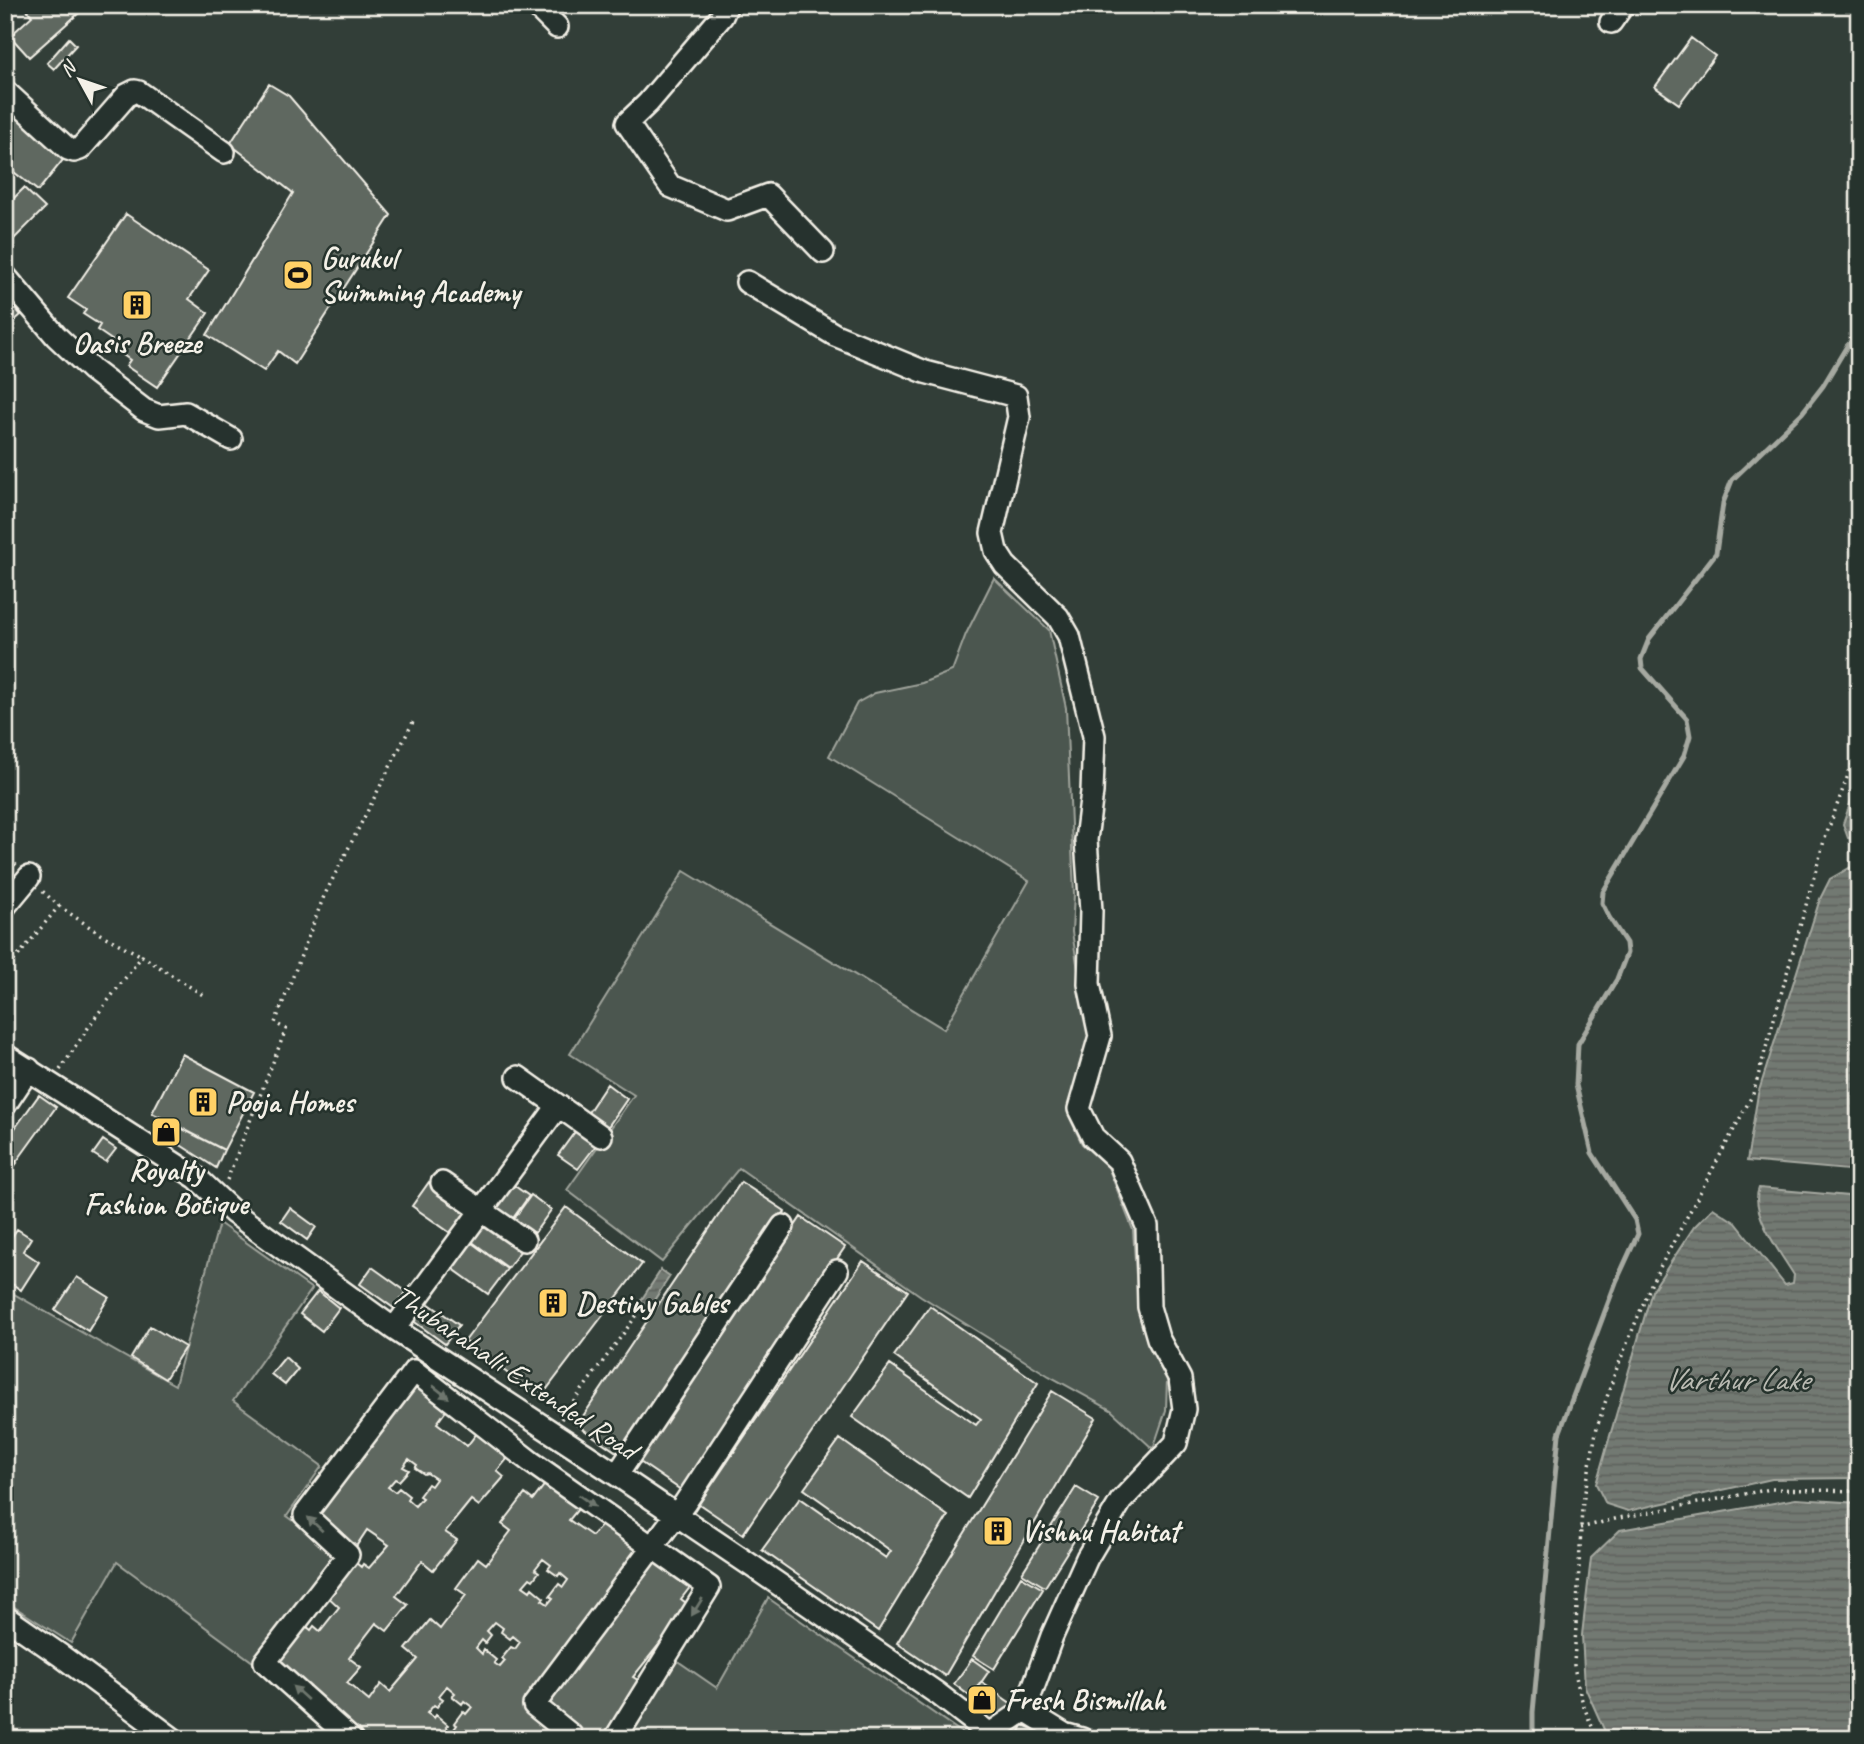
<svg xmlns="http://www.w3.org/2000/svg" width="1864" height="1744" viewBox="0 0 1864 1744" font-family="Caveat,sans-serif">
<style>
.green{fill:#4c564f;stroke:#a0a49c;stroke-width:2}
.water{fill:url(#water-rules);stroke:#a6a9a1;stroke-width:2}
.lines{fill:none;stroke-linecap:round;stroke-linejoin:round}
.stream{stroke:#a6a9a1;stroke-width:5}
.building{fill:#5f6861;stroke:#f4f1e8;stroke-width:2;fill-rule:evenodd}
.minor-casing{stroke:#f4f1e8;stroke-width:26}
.path{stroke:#f4f1e8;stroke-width:3.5;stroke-dasharray:2 5;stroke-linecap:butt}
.minor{stroke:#26332d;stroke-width:21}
.oneway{fill:#6e766e}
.labels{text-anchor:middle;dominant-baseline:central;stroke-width:5;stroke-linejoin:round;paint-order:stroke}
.poi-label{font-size:30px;font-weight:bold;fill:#f4f1e8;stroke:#26332d;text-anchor:start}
.street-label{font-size:30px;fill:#f4f1e8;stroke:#26332d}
.water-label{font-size:32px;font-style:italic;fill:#babbb3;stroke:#26332d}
</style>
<defs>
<pattern id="water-rules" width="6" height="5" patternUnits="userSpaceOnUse" patternTransform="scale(1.75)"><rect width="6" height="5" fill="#727972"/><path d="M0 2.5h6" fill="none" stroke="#60635e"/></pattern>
</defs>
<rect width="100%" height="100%" fill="#323e38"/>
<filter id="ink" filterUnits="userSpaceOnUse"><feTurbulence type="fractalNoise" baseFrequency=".0143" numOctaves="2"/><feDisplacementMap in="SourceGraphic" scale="14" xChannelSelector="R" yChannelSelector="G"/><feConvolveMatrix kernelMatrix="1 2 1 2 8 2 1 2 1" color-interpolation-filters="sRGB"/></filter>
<g filter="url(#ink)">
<!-- green -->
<path class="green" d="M994 578 1049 630 1066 708 1074 894 1072 932 1089 1039 1068 1114 1082 1144 1108 1167 1133 1230 1138 1305 1151 1345 1167 1379 1166 1410 1153 1449 1111 1410 1049 1376 921 1296 739 1168 662 1262 567 1190 634 1095 570 1054 684 871 944 1029 1029 881 829 756 857 703 875 693 922 683 952 671 966 634Z
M219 1223 312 1289 233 1401 322 1466 287 1516 337 1552 257 1665 117 1562 71 1643 5 1601V1289L175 1385Z
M768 1598 965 1735 967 1739H616L666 1653 717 1688Z"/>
<!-- water -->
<path class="water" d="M1859 778V839L1848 838 1843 824Z
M1851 867 1859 868V1171L1747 1161 1758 1094 1820 899 1830 879Z
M1759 1188 1859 1197V1478L1772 1479 1628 1511 1606 1504 1596 1484 1652 1291 1694 1227 1713 1208 1736 1223 1785 1285 1793 1283 1794 1275C1781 1254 1749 1212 1759 1188Z
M661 1270 670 1276 647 1311 638 1305Z
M1796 1499 1859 1503V1739H1610L1606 1734 1585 1687 1582 1635 1591 1558 1620 1530Z"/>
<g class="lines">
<!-- stream -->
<path class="stream" d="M1533 1739V1712L1559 1434 1616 1282 1638 1234 1635 1220 1592 1153 1576 1085 1578 1044 1617 979 1627 953 1626 943 1609 917 1602 903 1603 892 1684 756 1690 736 1687 719 1642 668 1641 659 1649 639 1716 553 1723 503 1732 480 1802 413 1823 386 1847 346 1859 334"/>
</g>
<!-- building -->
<path class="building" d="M23 5H88L29 57 10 36 32 16Z
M69 38 76 45 54 69 47 63Z
M1691 38 1715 56 1679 104 1655 87Z
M269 84 289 96 391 215 295 364 278 351 264 371 207 335 293 193 230 144Z
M12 111 67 155 38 191 5 165V120Z
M24 188 45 208 11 242 5 237V198L8 195 13 199Z
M126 214 209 270 189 299 208 313 157 387 126 366 130 360 113 348 116 343 97 330 100 325 83 314 86 310 68 298Z
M9 301 21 315 5 329V304Z
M182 1054 254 1092 224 1150 152 1113Z
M607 1084 627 1099 607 1128 587 1114Z
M39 1095 56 1107 17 1161 5 1153V1142Z
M165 1120 224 1150 216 1168 159 1131Z
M577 1129 597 1144 578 1169 558 1155Z
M103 1140 116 1149 106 1162 93 1154Z
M5 1154 17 1163 5 1178Z
M429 1182 469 1210 452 1234 412 1206Z
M509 1182 529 1196 511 1221 492 1206Z
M741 1182 785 1211 621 1455 577 1425Z
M531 1195 551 1210 533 1235 513 1220Z
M566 1207 642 1264 540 1398 465 1341Z
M290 1208 316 1227 307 1240 281 1221Z
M801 1217 845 1247 681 1490 637 1460Z
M486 1220 523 1247 508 1268 471 1241Z
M17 1229 31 1238 23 1251 39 1262 21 1290 5 1279V1247Z
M468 1240 507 1269 488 1294 449 1266Z
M863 1261 908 1291 743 1534 699 1504Z
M372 1267 407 1292 395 1309 360 1284Z
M77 1277 109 1297 88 1331 55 1310Z
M318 1291 339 1308 322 1331 300 1314Z
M425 1301 459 1325 445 1344 412 1320Z
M930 1306 1038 1383 968 1498 852 1417 890 1365 976 1425 981 1419 894 1356Z
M150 1326 185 1347 165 1379 131 1358Z
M285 1357 298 1369 285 1385 271 1374Z
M417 1383 448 1408 437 1423 467 1446 477 1433 508 1458 497 1471 504 1477 479 1506 471 1500 445 1532 457 1540 433 1570 422 1561 396 1596 408 1605 387 1631 376 1623 349 1658 361 1667 347 1683 369 1701 381 1684 390 1692 418 1659 406 1649 430 1620 440 1629 466 1595 456 1588 478 1558 486 1564 511 1531 502 1524 525 1494 533 1500 546 1483 579 1508 569 1520 592 1536 603 1524 639 1552 523 1707 560 1739H367L278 1659 306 1626 311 1630 314 1626 320 1631 339 1607 323 1592 350 1558 361 1567 363 1564 369 1568 389 1545 367 1530 355 1548 314 1520ZM409 1459 417 1465 415 1468 424 1474 427 1473 436 1479 431 1486 428 1484 419 1496 422 1498 415 1506 407 1499 409 1496 399 1488 395 1492 388 1487 395 1479 399 1481 409 1470 403 1467ZM543 1559 551 1565 548 1569 558 1576 560 1573 568 1580 563 1587 559 1584 550 1596 553 1598 548 1604 542 1600 544 1598 532 1588 530 1591 523 1586 530 1578 533 1580 539 1572 535 1569ZM495 1622 503 1628 501 1632 510 1639 513 1636 520 1642 515 1649 511 1647 502 1658 505 1661 500 1667 494 1663 496 1660 484 1650 482 1654 476 1648 482 1640 485 1643 491 1635 487 1631ZM447 1686 455 1693 452 1696 462 1704 464 1701 472 1707 466 1714 463 1711 454 1723 457 1725 452 1732 446 1727 448 1725 436 1715 434 1718 427 1713 434 1705 437 1707 443 1699 439 1696Z
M1052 1391 1096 1418 945 1676 897 1643Z
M840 1439 948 1516 878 1631 762 1550 800 1498 886 1558 891 1551 804 1489Z
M1076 1487 1099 1501 1045 1587 1022 1573Z
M659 1556 694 1582 681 1599 690 1606 633 1677 641 1682 637 1696 601 1739H580L577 1737 582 1732 542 1703Z
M1021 1576 1043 1589 994 1669 973 1656Z
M972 1659 989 1671 971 1697 954 1684Z
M981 1682 1012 1704 1001 1719 971 1697Z
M1023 1725 1057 1739H1017Z"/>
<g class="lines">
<!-- minor casing -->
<g class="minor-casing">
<path id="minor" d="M535 5 557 27
M727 5 722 16 648 103 627 123 670 186 727 210 768 195 823 252
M1611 22 1623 5
M5 91 68 149 74 151 80 149 127 95 135 91 139 92 224 152
M5 276 56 336 92 370 144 410 159 416 186 413 231 439
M747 282 835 335 925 372 1016 396 1019 417 992 533 996 551 1005 565 1058 617 1069 636 1094 736 1092 792 1086 840 1091 911 1089 984 1100 1036 1079 1109 1093 1137 1119 1161 1147 1226 1149 1307 1158 1338 1180 1379 1184 1409 1176 1443 1121 1501 1087 1558 1052 1636 1025 1710 990 1734
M5 906 29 877
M5 1055 197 1178 234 1213 394 1329 617 1475 755 1568 938 1694 990 1734 992 1739
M518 1077 601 1136
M5 1105 29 1069
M442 1183 524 1240
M394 1329 558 1106
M617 1475 783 1226
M5 1617 60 1655 173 1739
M1025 1710 1064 1734 1082 1739
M351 1739 265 1662 348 1555 305 1515 414 1371 531 1462 709 1587 615 1739
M568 1739 571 1735 534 1705 685 1503 837 1271"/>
</g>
<!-- path -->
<path class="path" d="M5 854 17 866
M59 906 100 934 142 956
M5 972 59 906 40 889
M60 1070 94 1019 142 956 206 997
M227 1180 286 1029 275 1023 324 896 414 720
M561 1419 639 1312
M1580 1528 1619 1518 1771 1489 1859 1491
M1598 1739C1586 1715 1578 1692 1574 1665L1582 1508 1597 1427 1615 1373 1652 1282 1753 1094 1824 841 1851 767 1859 754"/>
<!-- minor -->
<use href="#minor" class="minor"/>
</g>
<!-- one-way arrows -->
<defs><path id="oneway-solid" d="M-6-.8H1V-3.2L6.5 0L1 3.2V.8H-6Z" transform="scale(1.75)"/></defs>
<g class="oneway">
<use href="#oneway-solid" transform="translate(441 1392) rotate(38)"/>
<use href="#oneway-solid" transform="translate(587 1501) rotate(35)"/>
<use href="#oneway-solid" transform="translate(315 1524) rotate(-137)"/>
<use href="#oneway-solid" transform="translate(697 1607) rotate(122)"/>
<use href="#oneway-solid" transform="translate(300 1693) rotate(-138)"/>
</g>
</g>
<!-- icons -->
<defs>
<g id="stadium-square" transform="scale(1.575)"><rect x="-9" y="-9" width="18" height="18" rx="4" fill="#ffd166" stroke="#26332d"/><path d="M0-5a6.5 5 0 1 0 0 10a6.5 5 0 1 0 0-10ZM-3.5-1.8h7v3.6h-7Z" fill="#111"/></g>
<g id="building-square" transform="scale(1.575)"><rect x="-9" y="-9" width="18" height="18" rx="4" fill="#ffd166" stroke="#26332d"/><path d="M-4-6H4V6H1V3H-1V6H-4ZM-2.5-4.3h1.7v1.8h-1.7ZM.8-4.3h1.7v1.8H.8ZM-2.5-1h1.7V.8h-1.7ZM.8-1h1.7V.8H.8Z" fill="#111"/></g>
<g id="shop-square" transform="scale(1.575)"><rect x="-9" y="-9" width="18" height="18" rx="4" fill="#ffd166" stroke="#26332d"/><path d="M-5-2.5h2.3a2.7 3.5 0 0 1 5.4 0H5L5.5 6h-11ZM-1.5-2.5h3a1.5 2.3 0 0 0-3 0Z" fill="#111"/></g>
</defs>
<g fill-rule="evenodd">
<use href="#stadium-square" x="298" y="275"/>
<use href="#building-square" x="137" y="305"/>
<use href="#building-square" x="203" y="1102"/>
<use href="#shop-square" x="166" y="1132"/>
<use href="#building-square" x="553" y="1303"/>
<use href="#building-square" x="998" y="1531"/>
<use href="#shop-square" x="982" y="1700"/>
</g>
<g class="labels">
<!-- poi labels -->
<g class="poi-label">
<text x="321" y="258">Gurukul<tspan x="321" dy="34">Swimming Academy</tspan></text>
<text x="137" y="343" text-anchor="middle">Oasis Breeze</text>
<text x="226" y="1102">Pooja Homes</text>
<text x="166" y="1170" text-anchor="middle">Royalty<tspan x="166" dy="34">Fashion Botique</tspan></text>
<text x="576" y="1303">Destiny Gables</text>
<text x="1021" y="1531">Vishnu Habitat</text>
<text x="1005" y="1700">Fresh Bismillah</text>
</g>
<!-- street labels -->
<g class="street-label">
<text transform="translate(515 1372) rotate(34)">Thubarahalli Extended Road</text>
</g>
<!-- water labels -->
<g class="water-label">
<text x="1736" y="1379">Varthur Lake</text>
</g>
</g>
<!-- margin -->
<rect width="1864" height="1744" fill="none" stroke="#26332d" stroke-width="28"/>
<rect x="14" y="14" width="1836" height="1716" fill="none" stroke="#f4f1e8" stroke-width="2.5" filter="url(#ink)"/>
<!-- north arrow -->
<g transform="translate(80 80) rotate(310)" stroke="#26332d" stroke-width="5" paint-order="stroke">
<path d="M0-5L12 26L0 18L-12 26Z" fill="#f4f1e8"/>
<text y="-10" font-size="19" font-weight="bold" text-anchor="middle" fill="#f4f1e8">N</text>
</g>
</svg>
